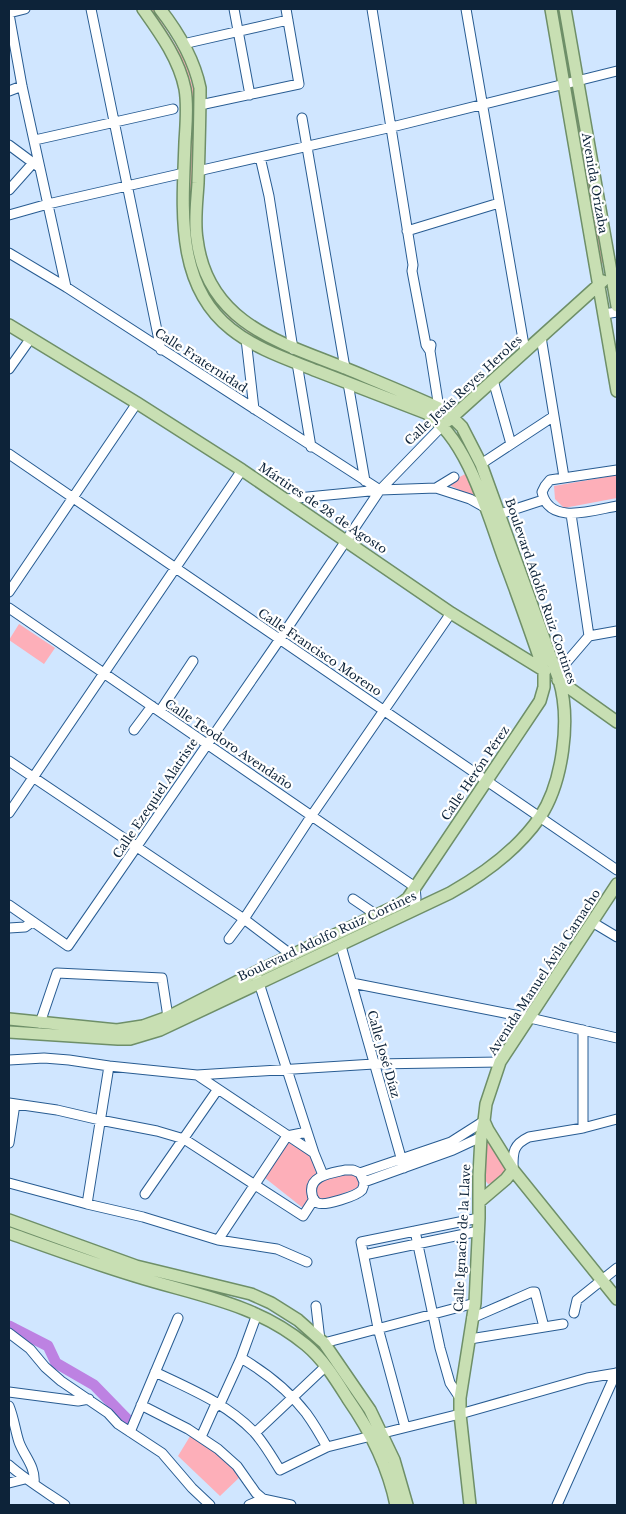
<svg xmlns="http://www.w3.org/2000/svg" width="626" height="1514" viewBox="0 0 626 1514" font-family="'Libre Baskerville',serif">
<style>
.green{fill:#fdafb9}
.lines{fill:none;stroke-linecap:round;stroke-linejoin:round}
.river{stroke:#bd82e2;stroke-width:11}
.minor-casing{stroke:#285c92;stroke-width:11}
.major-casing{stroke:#6e8f68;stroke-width:14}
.minor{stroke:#fff;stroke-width:9}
.major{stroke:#c8dfb3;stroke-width:11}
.labels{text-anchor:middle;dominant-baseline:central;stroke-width:4.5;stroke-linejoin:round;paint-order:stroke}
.street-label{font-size:12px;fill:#0d2339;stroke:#fff}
</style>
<rect width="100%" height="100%" fill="#d0e6ff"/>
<!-- green -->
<path class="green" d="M147 9H153L186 62 194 92 192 228 231 316 444 415 441 418 415 401 294 354 250 334 229 318 207 293 192 259 187 228 191 107Z
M575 86 607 262 599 264 567 87Z
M467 473 476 498 447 484Z
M617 475V498L564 508 555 499 554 486Z
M19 624 55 648 44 664 9 640Z
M487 1136 509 1166C503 1175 498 1182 488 1184L482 1176 485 1137Z
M286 1141 311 1156 317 1176 310 1197 303 1208 265 1178Z
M348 1173H354L360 1180 357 1188 321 1202 314 1194 317 1183Z
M192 1433 242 1475 220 1496 178 1456Z"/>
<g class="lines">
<!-- river -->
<path class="river" d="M9 1326 48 1346 56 1363 94 1385 128 1420"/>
<!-- minor casing -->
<g class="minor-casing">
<path id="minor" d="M91 9 161 350
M234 9 250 95
M372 9 413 265 412 271 426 345 430 351
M466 9 525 351
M9 13 25 9
M9 14 22 86 66 287
M183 44 288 20
M9 91 22 86
M200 105 299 84 286 9
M302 118 345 368
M35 140 173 109
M9 145 40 168
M260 157 269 196 293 349
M198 171 392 127 617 71
M9 190 33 163
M9 215 48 204 184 173
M407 231 499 203
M9 253 66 287 380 490
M604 314 617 312
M541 337 564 477
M246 339 254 409
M431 345 430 351 439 408
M297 363 311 447
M9 369 31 338
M493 380 511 444
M348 383 365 481
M9 454 617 870
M481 464 554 416
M617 470 550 480 545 486 542 492C549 526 593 510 617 506
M436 488 454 477
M287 499 380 490 436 488 470 499 486 508
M500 514 543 500
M571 514 589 636
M9 592 137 403
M9 608 415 887 416 898 414 910
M559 680 565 664 589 636 617 631
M160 711 193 661
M134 730 152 706
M9 761 244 919 293 956
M9 813 242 470
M353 899 378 916
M9 905 68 946 280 639 380 490 443 425
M592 922 617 937
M9 928 25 927 32 922
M229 939 244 919 312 815 451 613
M341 946 404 1168
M257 977 314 1153
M352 983 530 1018 617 1038
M40 1023 57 973 162 978 168 1017
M9 1060 44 1058 69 1060 109 1066 197 1075 374 1064 500 1062
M197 1075 314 1153 323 1175
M9 1103 57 1110 100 1120 157 1131 184 1139 303 1216 314 1199
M583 1128V1030
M9 1143 15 1104
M345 1170H353L360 1173 364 1182C364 1185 363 1188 362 1190 357 1196 325 1206 318 1203 315 1202 312 1197 312 1194 308 1175 333 1173 345 1170Z
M513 1170C513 1153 512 1145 529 1137L583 1128 617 1119
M360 1173 451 1142 484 1121
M364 1182 453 1150 481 1137
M9 1183 87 1204 143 1217 218 1240 277 1249 307 1262
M145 1194 218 1089
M87 1204 109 1066
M415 1231 440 1348 450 1383 460 1398
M218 1240 287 1136 307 1132
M364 1255 479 1231
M316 1306 320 1340
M574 1313 577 1300 617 1268
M472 1318 532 1292H535L544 1327
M9 1333 30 1349 45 1367 61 1381 108 1413 118 1424 162 1453 192 1488 210 1505
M470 1339 563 1324
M324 1343 475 1303
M241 1358C265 1372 289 1391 306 1413 314 1424 321 1436 327 1447
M155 1372C190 1389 226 1403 254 1432 264 1443 272 1457 280 1470L327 1447 460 1414 587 1378 617 1373
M9 1392 78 1401 89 1399
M141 1405 188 1429 218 1449 237 1466 256 1493 263 1499 291 1505
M9 1406C14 1418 15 1430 19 1442 24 1456 36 1467 34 1483
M405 1427 378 1328 361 1242 479 1218
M130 1432 178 1318
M255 1433 326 1366
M201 1437 214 1408 220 1404 241 1358 257 1314
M9 1465C26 1480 46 1492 65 1505
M9 1483 25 1479
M249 1505 263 1499
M557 1505 616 1373"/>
</g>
<!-- major casing -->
<g class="major-casing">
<path id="major" d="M551 9 617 391
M565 9 617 306
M9 325 137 403 242 470 451 613 545 671
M448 421 603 281
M558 680 617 722
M617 884 500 1062 486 1104 484 1121 488 1130 513 1170 617 1299
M9 1019 117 1030 143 1026 168 1017 256 972 400 904 408 898 540 701 544 687V671C531 633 518 596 504 559 488 515 467 437 426 413 390 399 353 385 317 371 287 359 256 349 231 329 174 284 183 206 185 142 186 125 188 106 185 89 179 59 160 33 143 9
M9 1032 118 1039H130L160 1030 450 893C484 874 518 849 540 817 563 782 571 719 559 680L481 464 462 427 452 417 439 408C408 394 376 381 345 368 278 342 207 322 197 239 194 221 197 201 198 183 199 151 200 119 200 88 194 59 178 32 160 9
M479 1202 506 1179 513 1170
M9 1220 136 1266 251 1294 271 1303 298 1320 324 1343 370 1410 394 1460 407 1505
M9 1233C51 1248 92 1263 135 1276 195 1295 256 1303 306 1345 324 1360 336 1380 348 1399 371 1432 388 1466 396 1505
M470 1505 460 1414V1398L475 1303 479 1218V1175L481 1137 484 1122"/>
</g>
<!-- minor -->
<use href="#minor" class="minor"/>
<!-- major -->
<use href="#major" class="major"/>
</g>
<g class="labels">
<!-- street labels -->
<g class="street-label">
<text transform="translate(595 183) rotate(80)">Avenida Orizaba</text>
<text transform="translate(201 360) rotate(33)">Calle Fraternidad</text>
<text transform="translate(463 390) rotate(-43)">Calle Jesús Reyes Heroles</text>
<text transform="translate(323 508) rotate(34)">Mártires de 28 de Agosto</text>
<text transform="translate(541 591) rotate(71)">Boulevard Adolfo Ruiz Cortines</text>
<text transform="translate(320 652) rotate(34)">Calle Francisco Moreno</text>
<text transform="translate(229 744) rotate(34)">Calle Teodoro Avendaño</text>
<text transform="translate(475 773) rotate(-56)">Calle Herón Pérez</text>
<text transform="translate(155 798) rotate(-56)">Calle Ezequiel Alatriste</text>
<text transform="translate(327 936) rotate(-25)">Boulevard Adolfo Ruiz Cortines</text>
<text transform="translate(544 972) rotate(-57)">Avenida Manuel Ávila Camacho</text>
<text transform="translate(384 1054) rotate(74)">Calle José Díaz</text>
<text transform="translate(462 1238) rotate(-87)">Calle Ignacio de la Llave</text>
</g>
</g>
<!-- border -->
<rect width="626" height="1514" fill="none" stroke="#0d2339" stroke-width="20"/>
</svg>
